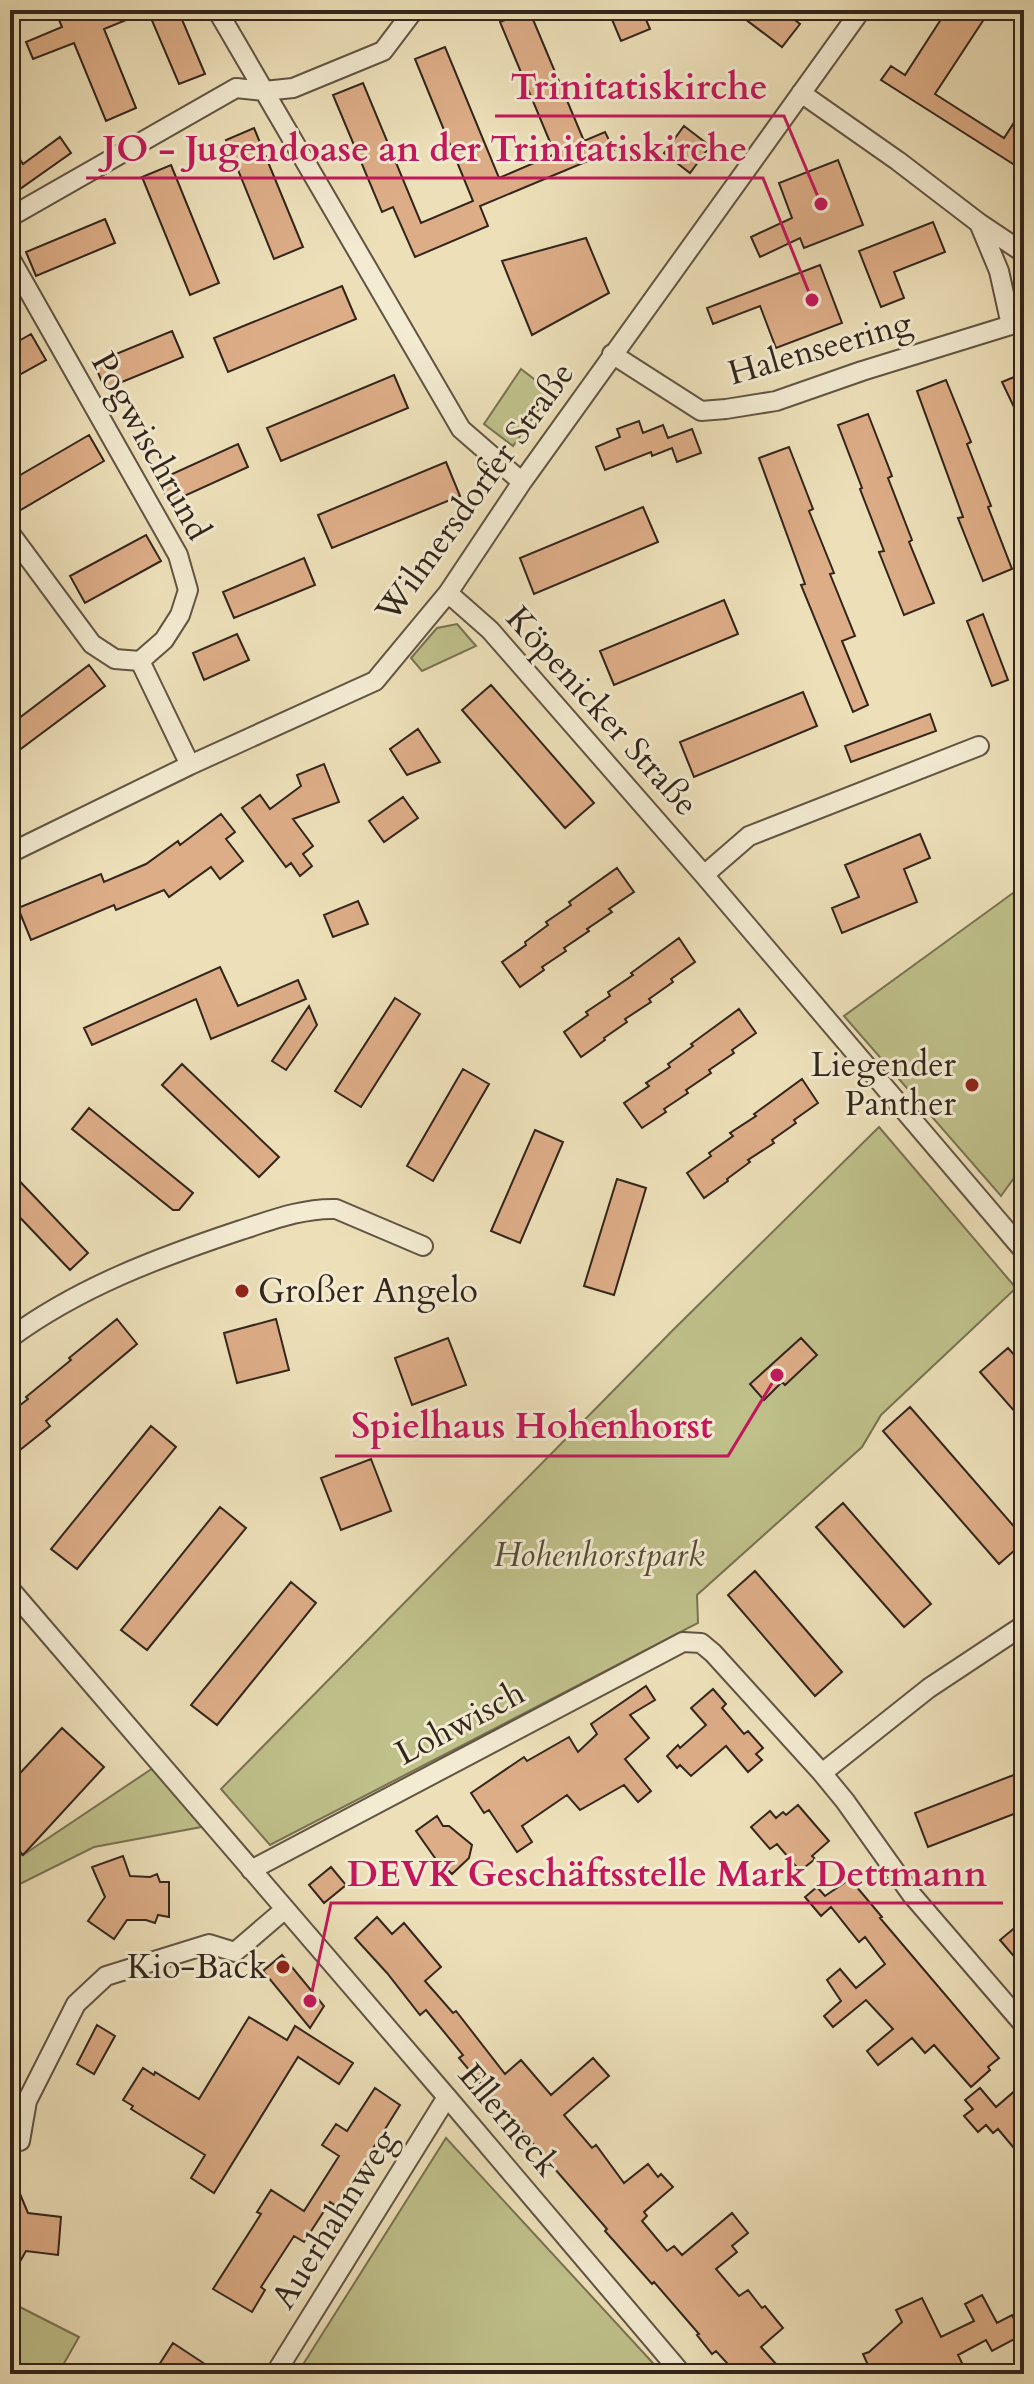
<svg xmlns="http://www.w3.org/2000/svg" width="1034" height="2384" viewBox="0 0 1034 2384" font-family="Cardo,serif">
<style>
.green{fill:#bfc08a;stroke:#787253;stroke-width:2}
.building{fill:#ddad87;stroke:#32251c;stroke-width:2}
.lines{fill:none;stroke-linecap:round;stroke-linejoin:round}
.street-casing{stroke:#615443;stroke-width:22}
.street{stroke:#f3ebd2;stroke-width:18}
.poi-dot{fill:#8f2418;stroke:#f3ebd2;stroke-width:3}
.labels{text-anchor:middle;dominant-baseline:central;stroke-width:6;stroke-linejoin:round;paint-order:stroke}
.street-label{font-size:34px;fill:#32251c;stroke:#f3ebd2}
.poi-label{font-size:34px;fill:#32251c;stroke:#f3ebd2;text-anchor:end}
.park-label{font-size:34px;font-style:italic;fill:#554c38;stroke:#f3ebd2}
.leader{fill:none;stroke:#c2185b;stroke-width:3}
.callout-dot{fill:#c2185b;stroke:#f3ebd2;stroke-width:3}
.callout-label{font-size:36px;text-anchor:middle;font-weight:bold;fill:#c2185b;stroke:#f3ebd2;stroke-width:6;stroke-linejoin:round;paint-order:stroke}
</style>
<rect width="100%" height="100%" fill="#ede0b9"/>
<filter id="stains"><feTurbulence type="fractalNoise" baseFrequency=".0025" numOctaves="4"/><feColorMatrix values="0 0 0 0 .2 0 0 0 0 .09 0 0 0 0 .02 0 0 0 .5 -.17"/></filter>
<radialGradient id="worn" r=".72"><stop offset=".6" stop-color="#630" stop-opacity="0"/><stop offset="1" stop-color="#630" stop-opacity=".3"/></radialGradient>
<!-- green -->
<path class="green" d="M521 369 551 392 513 446 484 424Z
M457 624 476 646 422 671 411 658 437 628Z
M1024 885V1164L1001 1196 844 1016Z
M879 1127 1016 1288 881 1415 862 1447 697 1595 698 1623 270 1845 221 1789 673 1330Z
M159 1764 212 1825 94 1847 10 1889V1853L23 1855Z
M446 2138 663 2374H297Z
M10 2302 79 2337 58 2374H10Z"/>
<!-- building -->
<path class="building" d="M55 10H178L205 74 179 84 148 11 104 29 136 108 106 121 74 43 33 59 26 42 62 27Z
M529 10 584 141 605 132 614 150 480 206 488 226 415 257 393 207 382 212 333 95 363 83 421 223 473 201 415 59 445 47 499 178 555 154 500 22Z
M608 10H642L650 29 621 41Z
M752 10H782L800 24 782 47 745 19Z
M947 10H990L935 94 1004 138 1024 107V171L881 80 891 66 905 75Z
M684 126 710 146 690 173 664 153Z
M254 128 303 247 274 259 226 140Z
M60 137 71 153 10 196V145L23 164Z
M838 160 863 225 804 248 800 238 760 257 751 237 792 218 779 183Z
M171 165 219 283 190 295 142 177Z
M105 219 115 243 36 276 26 252Z
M933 222 945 252 894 272 904 298 881 307 859 251Z
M586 238 609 293 532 335 502 261Z
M820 265 842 323 776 348 760 306 713 324 707 308Z
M342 286 356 319 228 372 214 338Z
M172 331 183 357 105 389 94 363Z
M31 334 46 360 10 380V346Z
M1024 373V428L1002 382Z
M394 375 408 408 281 461 267 428Z
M946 380 971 442 967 444 991 506 988 507 1012 569 983 581 958 518 963 517 917 391Z
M868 414 892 476 888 478 912 540 909 542 934 603 904 615 879 552 884 551 860 489 862 488 838 425Z
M639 421 643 433 663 425 668 438 692 429 701 453 677 462 672 448 652 456 651 452 605 470 596 447 620 437 617 429Z
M89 435 104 461 19 511 10 496V481Z
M238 444 248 467 169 503 159 480Z
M789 447 813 509 809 511 834 573 830 574 855 636 842 641 868 705 853 712 801 585 805 584 759 458Z
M446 462 460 496 332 548 318 515Z
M643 507 658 542 534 594 520 558Z
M146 535 161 561 85 603 70 576Z
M304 558 315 585 234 618 223 592Z
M724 600 738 634 614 685 600 651Z
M983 614 1008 680 992 686 967 621Z
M237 634 249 660 204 680 193 653Z
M89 665 105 686 10 757V725Z
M491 685 594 803 565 828 462 710Z
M803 692 817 726 694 777 680 742Z
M930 714 936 731 851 762 845 746Z
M418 729 440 762 407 775 390 749Z
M324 764 339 802 293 819 313 846 303 854 312 866 300 876 291 863 286 867 242 808 260 795 270 809 301 786 297 775Z
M403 797 418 818 384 842 369 821Z
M221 814 235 832 226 839 243 861 220 879 211 867 169 897 164 890 116 910 114 905 31 940 18 908 101 874 104 882 146 864 178 841 180 845Z
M920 834 930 858 904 869 917 902 842 933 832 908 859 897 845 865Z
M617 868 634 892 609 909 612 912 587 929 589 931 564 948 566 951 542 967 544 970 520 987 502 962 526 945 525 942 548 925 546 922 571 905 569 902Z
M358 901 368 924 333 937 324 915Z
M679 938 695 962 671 979 673 982 649 999 651 1002 625 1019 627 1022 604 1038 605 1040 581 1057 564 1032 588 1015 586 1012 610 996 608 992 633 975 631 973Z
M220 967 238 1006 298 980 306 999 211 1039 196 999 92 1045 84 1028Z
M395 998 420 1014 361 1107 335 1091Z
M309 1006 317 1025 286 1070 272 1061Z
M739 1009 756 1033 732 1050 734 1053 709 1070 711 1073 686 1090 688 1093 664 1109 666 1112 642 1128 624 1103 649 1086 646 1083 670 1067 668 1064 693 1046 691 1044Z
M182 1064 279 1157 259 1177 162 1085Z
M463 1069 489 1084 433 1181 407 1166Z
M802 1079 818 1103 794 1120 796 1123 772 1140 774 1143 748 1160 750 1162 727 1179 728 1181 704 1198 687 1173 711 1156 709 1153 733 1136 730 1133 756 1116 754 1114Z
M89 1108 193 1193 179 1210H173L72 1129Z
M535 1130 563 1142 520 1243 491 1231Z
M10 1171 88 1253 70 1270 10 1207Z
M617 1179 646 1188 614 1295 584 1286Z
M117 1319 137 1344 46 1421 50 1426 10 1458V1413L28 1399 26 1397 71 1360 69 1358Z
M276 1319 289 1370 237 1383 224 1333Z
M448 1338 466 1385 412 1405 395 1358Z
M801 1338 817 1355 785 1385 782 1382 764 1400 750 1384Z
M1008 1348 1024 1366V1422L980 1372Z
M910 1407 1024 1538V1542L999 1564 883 1431Z
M151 1426 176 1447 77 1569 51 1549Z
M371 1459 391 1511 341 1530 321 1478Z
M843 1503 931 1604 904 1627 816 1527Z
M220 1507 246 1528 147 1650 121 1630Z
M755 1571 842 1672 815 1696 728 1595Z
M291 1582 316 1603 217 1725 191 1705Z
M646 1686 655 1700 630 1715 649 1738 625 1759 651 1791 638 1802 624 1785 580 1810 567 1795 522 1826 532 1842 517 1852 489 1810 484 1813 471 1793 524 1757 527 1761 569 1737 578 1752 597 1734 591 1724Z
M713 1689 726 1704 722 1708 744 1734 748 1731 763 1748 756 1754 762 1760 748 1772 726 1746 691 1776 680 1765 677 1768 667 1756 678 1745 680 1748 706 1725 691 1708Z
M62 1728 104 1767 23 1855 10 1841V1784Z
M1024 1771V1810L928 1847 915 1813Z
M798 1805 829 1841 812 1856 815 1859 800 1871 777 1844 770 1849 751 1827 770 1811 776 1818 783 1812 786 1815Z
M437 1816 443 1826H449L472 1845 469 1858 452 1874 444 1866 442 1868 416 1831Z
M123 1856 130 1876 150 1877 157 1874 160 1882H169V1917L158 1915 155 1923 146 1920H127L114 1939 88 1921 105 1897 92 1867Z
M331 1867 346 1885 324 1903 309 1885Z
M850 1879 882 1917 880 1918 999 2058 988 2067 990 2070 971 2087 934 2045 925 2053 912 2038 878 2065 867 2051 893 2029 866 2000 833 2027 824 2016 841 2001 827 1980 840 1969 856 1988 885 1964 865 1937 859 1942 831 1907 821 1916 805 1897 817 1887 825 1896Z
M377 1917 392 1934 404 1923 441 1967 425 1981 453 2013 456 2011 505 2074 521 2060 551 2095 593 2058 609 2076 564 2115 592 2148 596 2145 624 2183 648 2164 658 2177 661 2174 673 2187 644 2212 647 2216 642 2221 667 2251 674 2246 682 2255 732 2213 748 2233 732 2246 737 2252 716 2269 739 2296 748 2290 762 2308 765 2306 783 2328 761 2347 776 2364 765 2374H737L716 2351 712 2354 697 2335 699 2334 654 2282 652 2284 621 2249 605 2231 607 2229 475 2077 459 2058 463 2055 426 2010 420 2015 387 1973 355 1938Z
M1024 1920V1968L1000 1940Z
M282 1955 324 2006 310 2028 263 1971Z
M249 2017 287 2040 295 2026 353 2063 339 2084 298 2057 214 2193 191 2178 205 2155 131 2109 133 2106 123 2100 143 2068 154 2075 155 2072 199 2099Z
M97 2025 115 2036 94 2074 77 2064Z
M1024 2083V2160L998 2129 993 2133 986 2125 978 2132 964 2116 973 2109 965 2100 980 2088 996 2107Z
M375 2088 400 2105 349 2187 352 2188 339 2208 330 2202 304 2242 294 2236 261 2287 265 2290 252 2312 213 2289 261 2214 257 2212 271 2190 304 2211 339 2156 322 2145 336 2124 347 2131Z
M10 2170 28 2213 61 2217 58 2255 26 2251 10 2279Z
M982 2295 997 2323 1012 2315 1022 2335 992 2351 986 2340 958 2355 963 2365 944 2374H872L863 2354 869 2352 902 2322 896 2310 922 2298 941 2337 974 2321 965 2304Z
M173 2343 220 2374H173L159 2365Z"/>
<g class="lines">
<!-- street casing -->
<g class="street-casing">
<path id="street" d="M217 10 461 429 522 482
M10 217 236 88 264 91 293 88 383 51 414 10
M979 223 1024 253
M10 258 178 555 188 590 180 615 164 640 140 661 115 659 92 644 10 533
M612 354 701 411 726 409 776 401 862 371 1011 325 999 271 979 223 898 161 801 93
M448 593 490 630 704 875 1024 1251
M140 661 190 765
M10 853 190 765 375 681 448 593 522 482 861 10
M704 875 749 836 979 746
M10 1338C79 1287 160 1257 241 1230 272 1220 303 1208 336 1209L423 1246
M10 1589 447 2097 682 2374
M822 1773 929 1688 1024 1625
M251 1870 683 1642 701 1643 713 1653 822 1773 845 1801 912 1895 1024 2025
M20 2141 27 2101 76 2004 106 1976 209 1944 235 1952 284 1910
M275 2374 447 2097"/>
</g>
<!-- street -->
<use href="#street" class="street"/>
</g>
<!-- markers -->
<g class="poi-dot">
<circle cx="972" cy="1085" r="8"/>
<circle cx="242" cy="1291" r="8"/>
<circle cx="283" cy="1967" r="8"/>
</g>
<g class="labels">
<!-- street labels -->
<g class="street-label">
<text transform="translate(820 348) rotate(-16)">Halenseering</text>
<text transform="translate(151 446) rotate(61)">Pogwischrund</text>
<text transform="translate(475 492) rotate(-54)">Wilmersdorfer Straße</text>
<text transform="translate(602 711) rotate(48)">Köpenicker Straße</text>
<text transform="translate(460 1723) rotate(-28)">Lohwisch</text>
<text transform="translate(509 2120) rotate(50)">Ellerneck</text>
<text transform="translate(334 2219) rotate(-58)">Auerhahnweg</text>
</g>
<!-- poi labels -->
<g class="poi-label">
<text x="956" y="1065">Liegender<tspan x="956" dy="39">Panther</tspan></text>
<text x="258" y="1291" text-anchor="start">Großer Angelo</text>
<text x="267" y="1967">Kio-Back</text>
</g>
<!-- park labels -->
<g class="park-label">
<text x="599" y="1555">Hohenhorstpark</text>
</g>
</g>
<!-- callouts -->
<path class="leader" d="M821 204L784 116H495M812 300L763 178H86M777 1375L728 1456H335M310 2001L331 1903H1003"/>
<g class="callout-dot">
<circle cx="821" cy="204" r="8"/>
<circle cx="812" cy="300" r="8"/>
<circle cx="777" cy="1375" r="8"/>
<circle cx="310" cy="2001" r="8"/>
</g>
<g class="callout-label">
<text x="639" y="99">Trinitatiskirche</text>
<text x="425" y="161">JO - Jugendoase an der Trinitatiskirche</text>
<text x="532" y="1438">Spielhaus Hohenhorst</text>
<text x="667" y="1886">DEVK Geschäftsstelle Mark Dettmann</text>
</g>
<!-- margin -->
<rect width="1034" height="2384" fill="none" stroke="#ede0b9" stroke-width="40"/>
<rect x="12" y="12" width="1010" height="2360" fill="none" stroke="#32251c" stroke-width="4"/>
<rect x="20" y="20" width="994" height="2344" fill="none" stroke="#32251c" stroke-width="2"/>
<rect width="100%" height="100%" filter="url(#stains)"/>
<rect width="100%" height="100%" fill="url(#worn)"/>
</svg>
